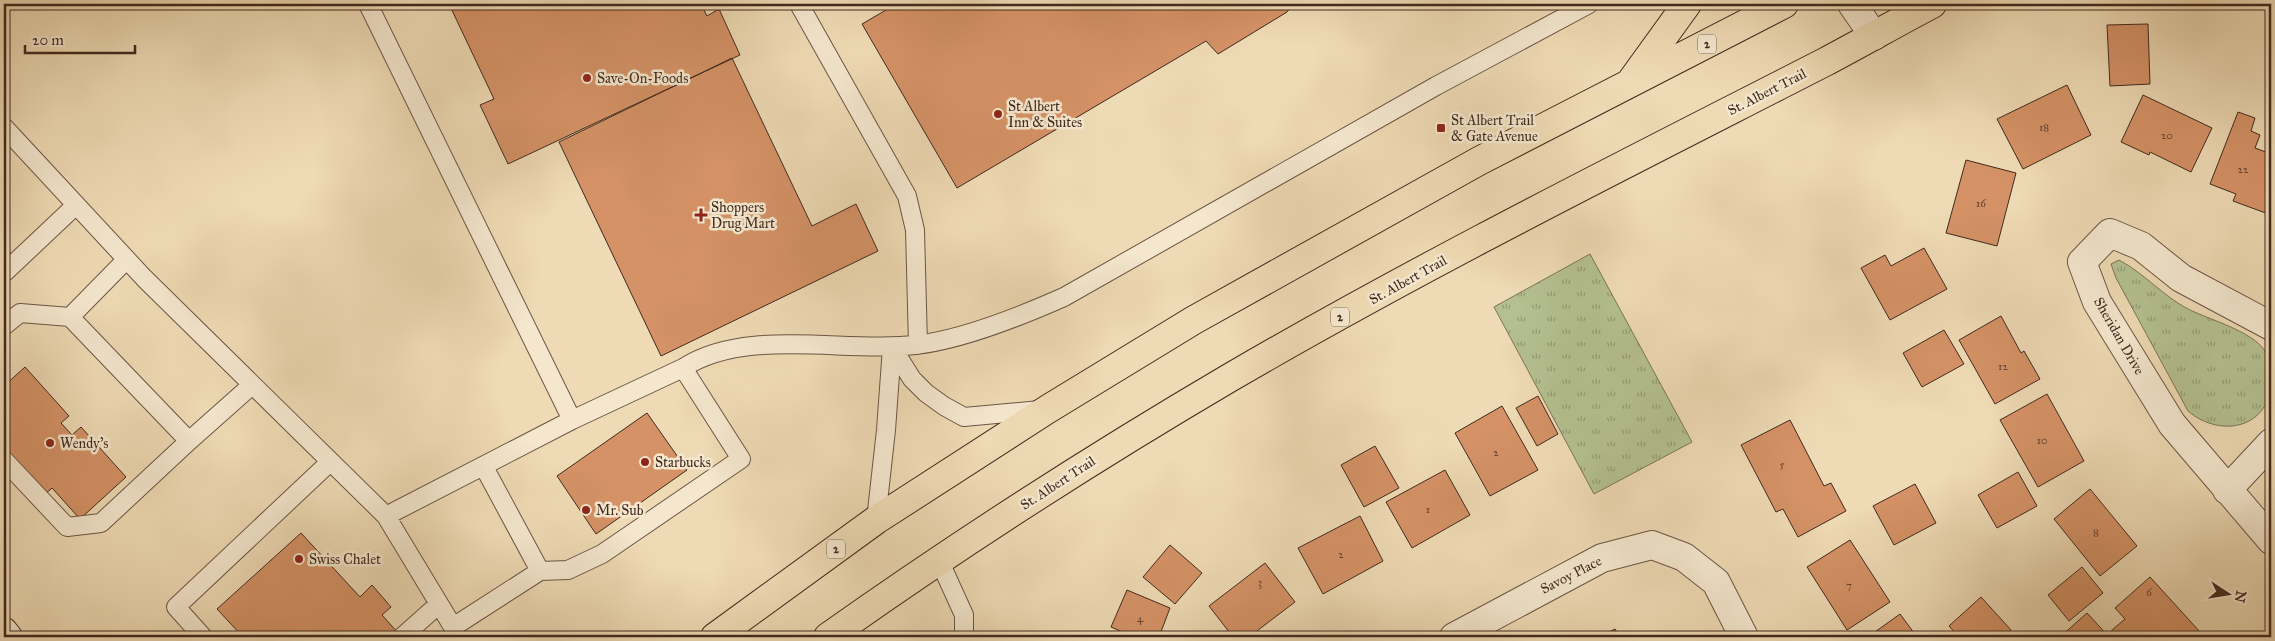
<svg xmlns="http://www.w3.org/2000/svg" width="2275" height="641" viewBox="0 0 2275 641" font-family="'IM FELL Great Primer',serif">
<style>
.grass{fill:url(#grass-tufts);stroke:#7b7458}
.building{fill:#d49266;stroke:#42291f}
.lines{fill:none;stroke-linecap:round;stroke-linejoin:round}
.service-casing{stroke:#6d5544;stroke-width:20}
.minor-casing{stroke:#6d5544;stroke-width:30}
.tertiary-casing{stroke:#6d5544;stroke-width:30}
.secondary-casing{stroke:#42291f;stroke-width:30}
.primary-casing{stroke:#42291f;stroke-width:30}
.service{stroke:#f4e7ce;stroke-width:18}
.minor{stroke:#f4e7ce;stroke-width:28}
.tertiary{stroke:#f4e7ce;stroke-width:28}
.secondary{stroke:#f4e7ce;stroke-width:28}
.primary{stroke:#eedab4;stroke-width:28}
.poi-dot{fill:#8f2418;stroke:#f4e7ce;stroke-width:2}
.labels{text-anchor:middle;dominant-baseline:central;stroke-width:5;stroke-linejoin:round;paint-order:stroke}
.number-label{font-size:11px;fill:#664331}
.shield{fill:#f4e7ce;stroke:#776254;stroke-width:1}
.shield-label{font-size:12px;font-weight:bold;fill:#42291f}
.poi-label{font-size:14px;fill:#42291f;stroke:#f4e7ce;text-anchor:start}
.street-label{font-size:14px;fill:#42291f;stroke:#f4e7ce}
</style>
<defs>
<pattern id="grass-tufts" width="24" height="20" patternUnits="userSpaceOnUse" patternTransform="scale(1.25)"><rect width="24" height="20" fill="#b4c090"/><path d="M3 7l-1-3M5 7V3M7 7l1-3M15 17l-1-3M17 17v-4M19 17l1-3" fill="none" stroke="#949c75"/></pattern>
</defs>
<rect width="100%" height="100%" fill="#eedab4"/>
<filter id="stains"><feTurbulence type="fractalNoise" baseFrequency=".004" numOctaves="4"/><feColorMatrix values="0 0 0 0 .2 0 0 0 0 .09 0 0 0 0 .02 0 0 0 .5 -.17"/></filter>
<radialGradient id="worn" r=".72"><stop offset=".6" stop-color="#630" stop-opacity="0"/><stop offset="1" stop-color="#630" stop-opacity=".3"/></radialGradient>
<!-- grass -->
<path class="grass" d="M1590 254 1692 442 1594 494 1494 307Z
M2119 260C2144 273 2163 296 2188 309 2210 320 2252 331 2265 351 2271 361 2271 369 2271 380 2271 428 2221 439 2188 411L2116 278 2111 264Z"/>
<!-- building -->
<path class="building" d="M449 4H701L707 16 719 9 740 55 508 164 480 105 494 99Z
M883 4H1293L1287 12 1218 54 1206 41 957 188 862 24 886 10Z
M2148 24 2150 84 2110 86 2107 25Z
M732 58 812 226 856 204 878 251 661 356 559 142Z
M2067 85 2091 135 2023 169 1997 119Z
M2143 95 2212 128 2191 172 2150 152 2149 155 2121 142Z
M2238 112 2255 118 2251 131 2260 135 2255 148 2271 154V215L2233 201 2236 194 2210 184Z
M1966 160 2016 173 1997 246 1946 233Z
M1924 248 1947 289 1890 320 1861 268 1885 255 1891 266Z
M2001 316 2021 353 2024 351 2040 379 1995 404 1959 340Z
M1944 330 1964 364 1922 387 1903 353Z
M25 367 69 416 61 423 72 435 81 427 126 477 80 519 52 488 44 495 4 451V386Z
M2047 394 2084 461 2038 487 2000 420Z
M1538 396 1558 434 1537 446 1516 408Z
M1502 406 1538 470 1490 496 1455 433Z
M647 413 687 470 596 534 557 476Z
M1790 420 1824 486 1831 483 1846 511 1798 537 1783 509 1776 512 1741 445Z
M1375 446 1399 488 1364 507 1341 465Z
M1445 470 1470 515 1412 548 1386 502Z
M2018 472 2037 506 1997 528 1978 495Z
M1915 484 1936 523 1894 545 1873 506Z
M2090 489 2137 546 2100 576 2054 519Z
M1360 516 1383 561 1323 594 1298 548Z
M301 533 360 597 372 585 391 607 382 615 399 634 396 637H243L217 609Z
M1850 540 1890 602 1847 630 1807 567Z
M1170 545 1202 573 1175 604 1143 577Z
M1265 563 1295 602 1249 637H1233L1209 606Z
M2082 567 2103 593 2069 621 2048 595Z
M2150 577 2201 633 2196 637H2116L2111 631 2125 619 2115 608Z
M1127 590 1170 608 1159 637H1134L1111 627Z
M1981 597 2011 630 2003 637H1959L1949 626Z
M2087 613 2109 637H2060Z
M1900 614 1917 637H1868Z
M1615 629 1620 637H1599Z"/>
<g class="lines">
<!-- service casing -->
<g class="service-casing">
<path id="service" d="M368 4 572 420
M799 4 907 196 915 230 918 345
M4 127 144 278 386 516 572 420 683 368C745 327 844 353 915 345 962 340 1021 316 1064 297L1436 86 1589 4
M4 273 75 206
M70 317 126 260
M4 326 20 313 70 317 189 441 252 385
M892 347 912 379 926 393 944 406 964 417 1040 410
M4 460 67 527 101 523 189 441
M484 467 540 571
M386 516 453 627 540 571 568 570 602 554 741 459 683 368
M876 520 886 430 892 347
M939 560 964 615V637
M203 637 176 607 330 462
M402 637 439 604"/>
</g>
<!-- minor casing -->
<g class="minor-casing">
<path id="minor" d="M2271 326 2181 278 2141 246 2110 233 2082 262 2097 302 2172 424 2271 540
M2227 490 2271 443
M1454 637 1602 558 1652 545 1684 557 1716 582 1744 637"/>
</g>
<!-- tertiary casing -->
<g class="tertiary-casing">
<path id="tertiary" d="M1852 4 1874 36"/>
</g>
<!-- secondary casing -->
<g class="secondary-casing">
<path id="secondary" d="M4 632 8 637"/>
</g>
<!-- primary casing -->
<g class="primary-casing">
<path id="primary" d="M1632 80 1687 4
M715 637 876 520 1048 409 1194 320 1479 161 1784 4
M828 637C958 545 1093 458 1231 377 1425 264 1626 164 1825 62 1861 43 1896 23 1932 4"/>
</g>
<!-- service -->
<use href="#service" class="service"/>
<!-- minor -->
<use href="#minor" class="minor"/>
<!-- tertiary -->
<use href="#tertiary" class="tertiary"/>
<!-- secondary -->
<use href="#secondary" class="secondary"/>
<!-- primary -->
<use href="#primary" class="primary"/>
</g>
<!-- markers -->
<g class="poi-dot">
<circle cx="587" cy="78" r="5"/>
<circle cx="998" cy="114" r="5"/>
<rect x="1436" y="123" width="10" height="10" rx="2.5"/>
<path d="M698.5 207.5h5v5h5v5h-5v5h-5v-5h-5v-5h5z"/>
<circle cx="50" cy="443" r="5"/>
<circle cx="645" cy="462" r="5"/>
<circle cx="586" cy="510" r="5"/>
<circle cx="299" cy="559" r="5"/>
</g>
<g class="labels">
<!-- number labels -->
<g class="number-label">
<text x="2044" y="127">18</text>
<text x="2167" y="135">20</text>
<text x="2243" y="169">22</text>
<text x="1981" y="203">16</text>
<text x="2003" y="366">12</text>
<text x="2042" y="440">10</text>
<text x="1496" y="452">2</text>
<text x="1782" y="464">5</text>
<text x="1428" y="509">1</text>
<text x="2096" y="532">8</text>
<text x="1341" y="554">2</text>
<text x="1260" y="582">3</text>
<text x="1849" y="585">7</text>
<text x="2149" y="592">6</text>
<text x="1140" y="618">4</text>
</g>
<!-- shield labels -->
<g class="shield">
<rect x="1698" y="34.5" width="18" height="19" rx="4"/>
<rect x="1331" y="307.5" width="18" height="19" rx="4"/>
<rect x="827" y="539.5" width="18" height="19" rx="4"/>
</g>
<g class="shield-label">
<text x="1707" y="44">2</text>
<text x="1340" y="317">2</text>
<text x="836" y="549">2</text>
</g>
<!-- poi labels -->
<g class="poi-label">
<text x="597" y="78">Save-On-Foods</text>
<text x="1008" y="106">St Albert<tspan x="1008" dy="16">Inn &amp; Suites</tspan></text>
<text x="1451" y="120">St Albert Trail<tspan x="1451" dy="16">&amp; Gate Avenue</tspan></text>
<text x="711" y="207">Shoppers<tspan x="711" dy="16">Drug Mart</tspan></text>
<text x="60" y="443">Wendy's</text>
<text x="655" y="462">Starbucks</text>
<text x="596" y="510">Mr. Sub</text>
<text x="309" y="559">Swiss Chalet</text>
</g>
<!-- street labels -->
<g class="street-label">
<text transform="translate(1767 92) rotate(-27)">St. Albert Trail</text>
<text transform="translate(1408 280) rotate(-29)">St. Albert Trail</text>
<text transform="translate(2119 336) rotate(60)">Sheridan Drive</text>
<text transform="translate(1058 483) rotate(-33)">St. Albert Trail</text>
<text transform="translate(1571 575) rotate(-27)">Savoy Place</text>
</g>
</g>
<!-- margin -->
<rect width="2275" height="641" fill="none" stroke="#eedab4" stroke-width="20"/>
<rect x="5" y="5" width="2265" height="631" fill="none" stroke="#42291f" stroke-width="2.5"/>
<rect x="10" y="10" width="2255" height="621" fill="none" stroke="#42291f"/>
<!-- north arrow -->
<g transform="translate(2228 594) rotate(102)" stroke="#f4e7ce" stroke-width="4" paint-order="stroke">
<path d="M0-4L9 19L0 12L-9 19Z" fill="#42291f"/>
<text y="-8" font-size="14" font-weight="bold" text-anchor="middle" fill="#42291f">N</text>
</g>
<!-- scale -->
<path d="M25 45v8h110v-8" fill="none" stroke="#42291f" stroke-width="2.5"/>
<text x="32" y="45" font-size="15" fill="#42291f" stroke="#f4e7ce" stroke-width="4" paint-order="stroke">20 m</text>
<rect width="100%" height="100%" filter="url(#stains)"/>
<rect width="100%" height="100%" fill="url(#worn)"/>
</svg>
